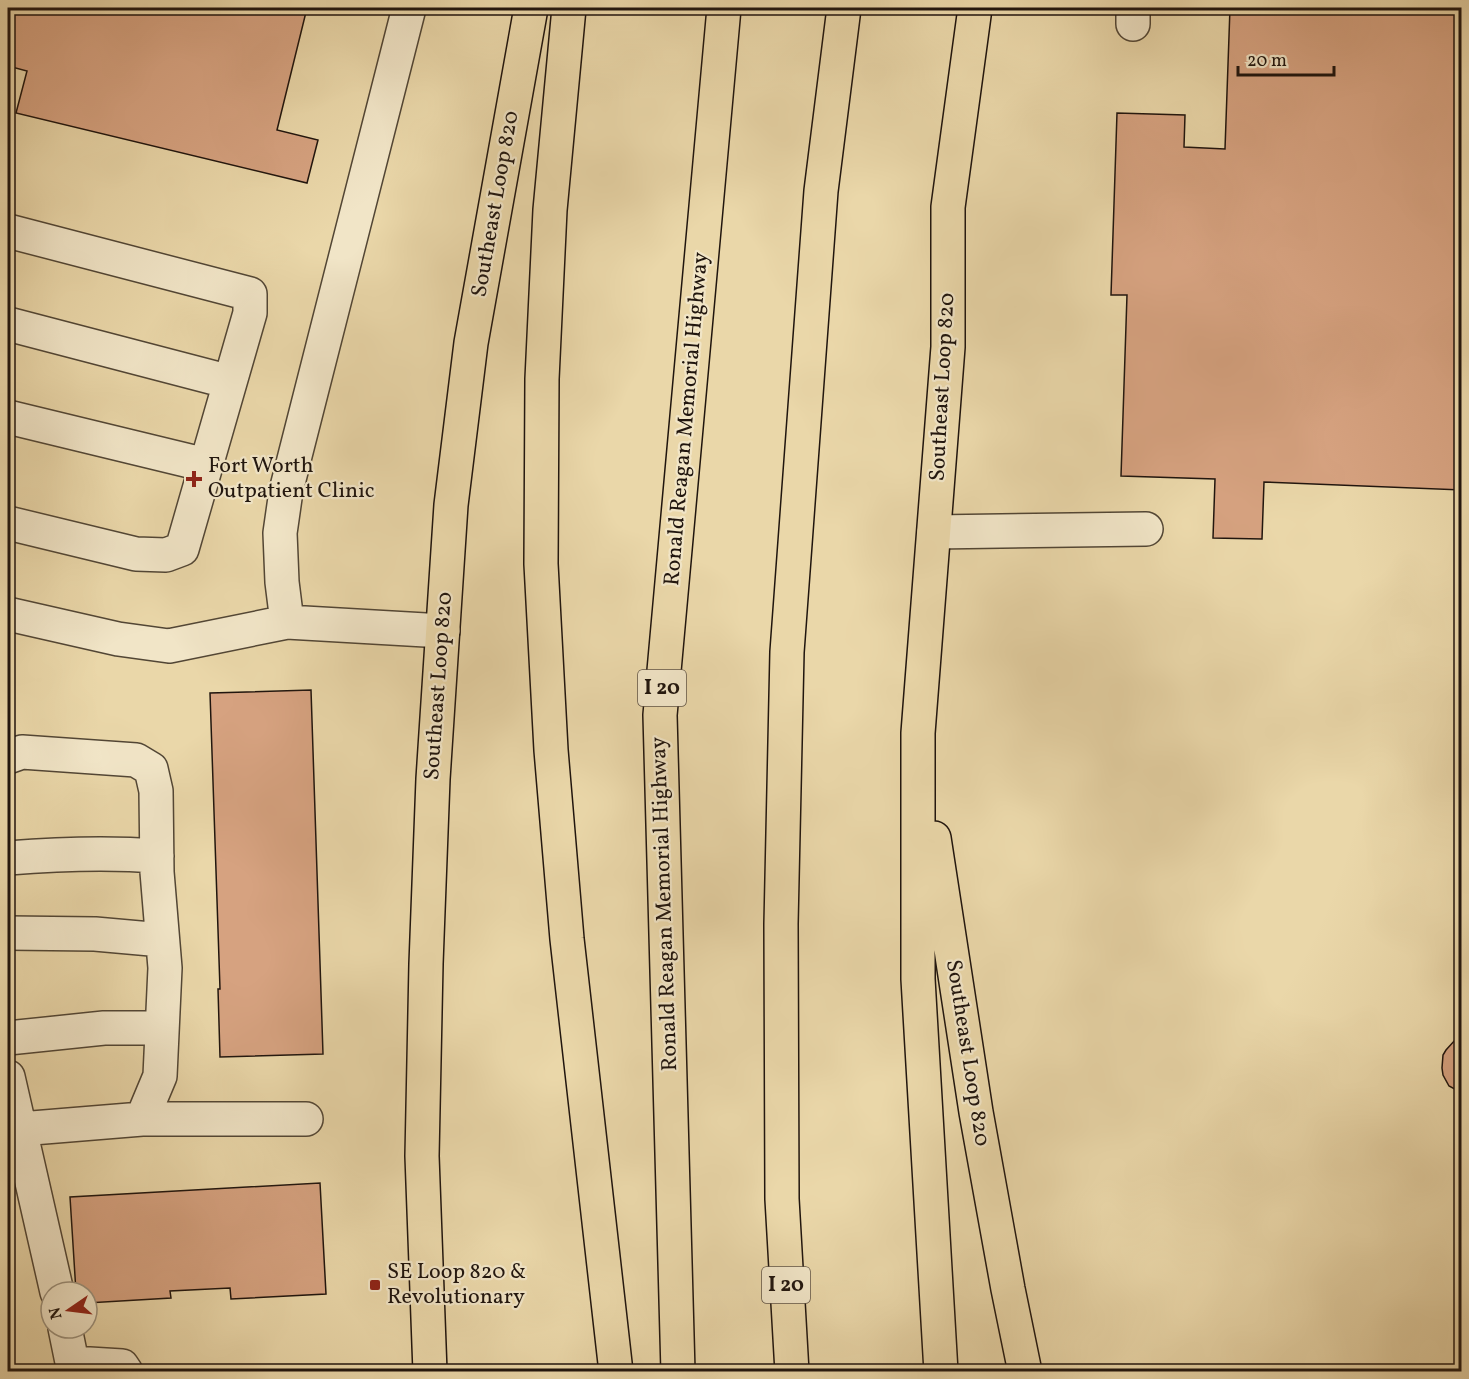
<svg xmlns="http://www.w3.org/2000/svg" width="1469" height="1379" viewBox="0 0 1469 1379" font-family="Vollkorn,serif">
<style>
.building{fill:#d6a280;stroke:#20150e;stroke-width:1.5}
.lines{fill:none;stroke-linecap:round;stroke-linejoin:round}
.minor-casing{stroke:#524635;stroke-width:36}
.major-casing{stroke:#20150e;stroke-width:36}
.highway-casing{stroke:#20150e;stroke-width:36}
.minor{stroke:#f1e5c7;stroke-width:33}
.major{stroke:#ead7a9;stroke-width:33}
.highway{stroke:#ead7a9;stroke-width:33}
.poi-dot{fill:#8f2418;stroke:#f1e5c7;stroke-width:2}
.labels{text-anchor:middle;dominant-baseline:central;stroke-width:4.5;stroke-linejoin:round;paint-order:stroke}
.shield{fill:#f1e5c7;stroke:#5f5346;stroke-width:1.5}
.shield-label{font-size:21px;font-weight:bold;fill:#20150e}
.street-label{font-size:22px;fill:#20150e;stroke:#f1e5c7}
.poi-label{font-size:22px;fill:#20150e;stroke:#f1e5c7;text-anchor:start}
</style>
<rect width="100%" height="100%" fill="#ead7a9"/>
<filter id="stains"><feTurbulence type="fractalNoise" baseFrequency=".00333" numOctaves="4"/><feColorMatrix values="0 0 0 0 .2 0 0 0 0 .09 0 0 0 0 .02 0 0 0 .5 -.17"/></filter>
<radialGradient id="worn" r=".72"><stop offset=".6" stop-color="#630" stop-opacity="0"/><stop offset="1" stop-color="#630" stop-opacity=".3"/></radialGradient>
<!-- building -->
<path class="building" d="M8 8H307L277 130 318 140 307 183 16 113 27 71 8 66Z
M1230 8H1462V490L1264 482 1262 539 1213 538 1215 479 1121 476 1127 295H1111L1117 113 1185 115 1184 147 1225 149Z
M311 690 323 1054 220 1057 218 989H220L210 693Z
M1462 1037V1093L1449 1086 1443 1075 1442 1068 1443 1055 1446 1050 1455 1040Z
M320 1183 326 1294 231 1299 230 1288 170 1291 171 1298 87 1303V1292H76L70 1197Z"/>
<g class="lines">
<!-- minor casing -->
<g class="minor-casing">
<path id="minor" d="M409 8 286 491 280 533 282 582 287 622 443 631
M1133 24V8
M8 231 250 294V313L182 549 166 555 136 554 8 523
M8 324 230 382
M8 417 206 465
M934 532 1146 529
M8 614 118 639 169 646 287 622
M8 757 22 752 136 760 151 769 156 791 157 872 165 968 160 1076 142 1119 20 1129
M8 858C57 854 107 852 157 856
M8 933 95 934 162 940
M8 1038 104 1028H162
M8 1077 57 1292
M142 1119H306
M65 1328 74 1372
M73 1363 122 1366 126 1372"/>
</g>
<!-- major casing -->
<g class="major-casing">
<path id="major" d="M934 838 976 1112 1008 1289 1025 1372
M430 1372 422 1156 426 964 433 779 451 505 471 343 531 8
M941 1372 918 979V733L948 347V207L975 8"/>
</g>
<!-- highway casing -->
<g class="highway-casing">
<path id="highway" d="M569 8 550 210 542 379 541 564 551 750 567 939 616 1372
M678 1372 660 715 724 8
M792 1372 782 1199 781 924 787 652 821 191 844 8"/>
</g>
<!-- minor -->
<use href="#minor" class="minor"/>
<!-- major -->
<use href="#major" class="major"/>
<!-- highway -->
<use href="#highway" class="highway"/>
</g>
<!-- markers -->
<g class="poi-dot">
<path d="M191 470h6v6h6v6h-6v6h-6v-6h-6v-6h6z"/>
<rect x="369" y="1279" width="12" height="12" rx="3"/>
</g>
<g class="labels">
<!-- shield labels -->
<g class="shield">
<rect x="638" y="670" width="48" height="36" rx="4.5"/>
<rect x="762" y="1267" width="48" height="36" rx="4.5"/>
</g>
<g class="shield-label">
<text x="662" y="688">I 20</text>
<text x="786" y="1285">I 20</text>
</g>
<!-- street labels -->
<g class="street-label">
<text transform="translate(496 204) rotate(-80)">Southeast Loop 820</text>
<text transform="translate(943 387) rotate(-87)">Southeast Loop 820</text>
<text transform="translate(687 419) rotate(-85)">Ronald Reagan Memorial Highway</text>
<text transform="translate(439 686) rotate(-86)">Southeast Loop 820</text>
<text transform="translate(665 904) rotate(-92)">Ronald Reagan Memorial Highway</text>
<text transform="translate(967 1053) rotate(81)">Southeast Loop 820</text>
</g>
<!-- poi labels -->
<g class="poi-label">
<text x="208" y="466">Fort Worth<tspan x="208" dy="25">Outpatient Clinic</tspan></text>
<text x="387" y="1272">SE Loop 820 &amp;<tspan x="387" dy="25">Revolutionary</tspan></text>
</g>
</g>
<!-- margin -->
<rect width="1469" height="1379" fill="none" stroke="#ead7a9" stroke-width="30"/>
<rect x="9" y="9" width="1451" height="1361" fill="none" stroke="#20150e" stroke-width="3"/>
<rect x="15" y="15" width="1439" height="1349" fill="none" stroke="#20150e" stroke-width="1.5"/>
<!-- north arrow -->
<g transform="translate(69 1310) rotate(256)"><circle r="28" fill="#f1e5c7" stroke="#9d927d" stroke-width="1.5"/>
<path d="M0-4.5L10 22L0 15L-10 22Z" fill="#8f2418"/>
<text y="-9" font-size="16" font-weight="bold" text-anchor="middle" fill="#20150e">N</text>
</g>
<!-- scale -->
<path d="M1238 66v9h96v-9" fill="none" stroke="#20150e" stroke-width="3"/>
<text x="1247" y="66" font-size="18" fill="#20150e" stroke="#f1e5c7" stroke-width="4.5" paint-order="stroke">20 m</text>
<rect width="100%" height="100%" filter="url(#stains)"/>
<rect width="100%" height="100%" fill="url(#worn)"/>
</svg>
